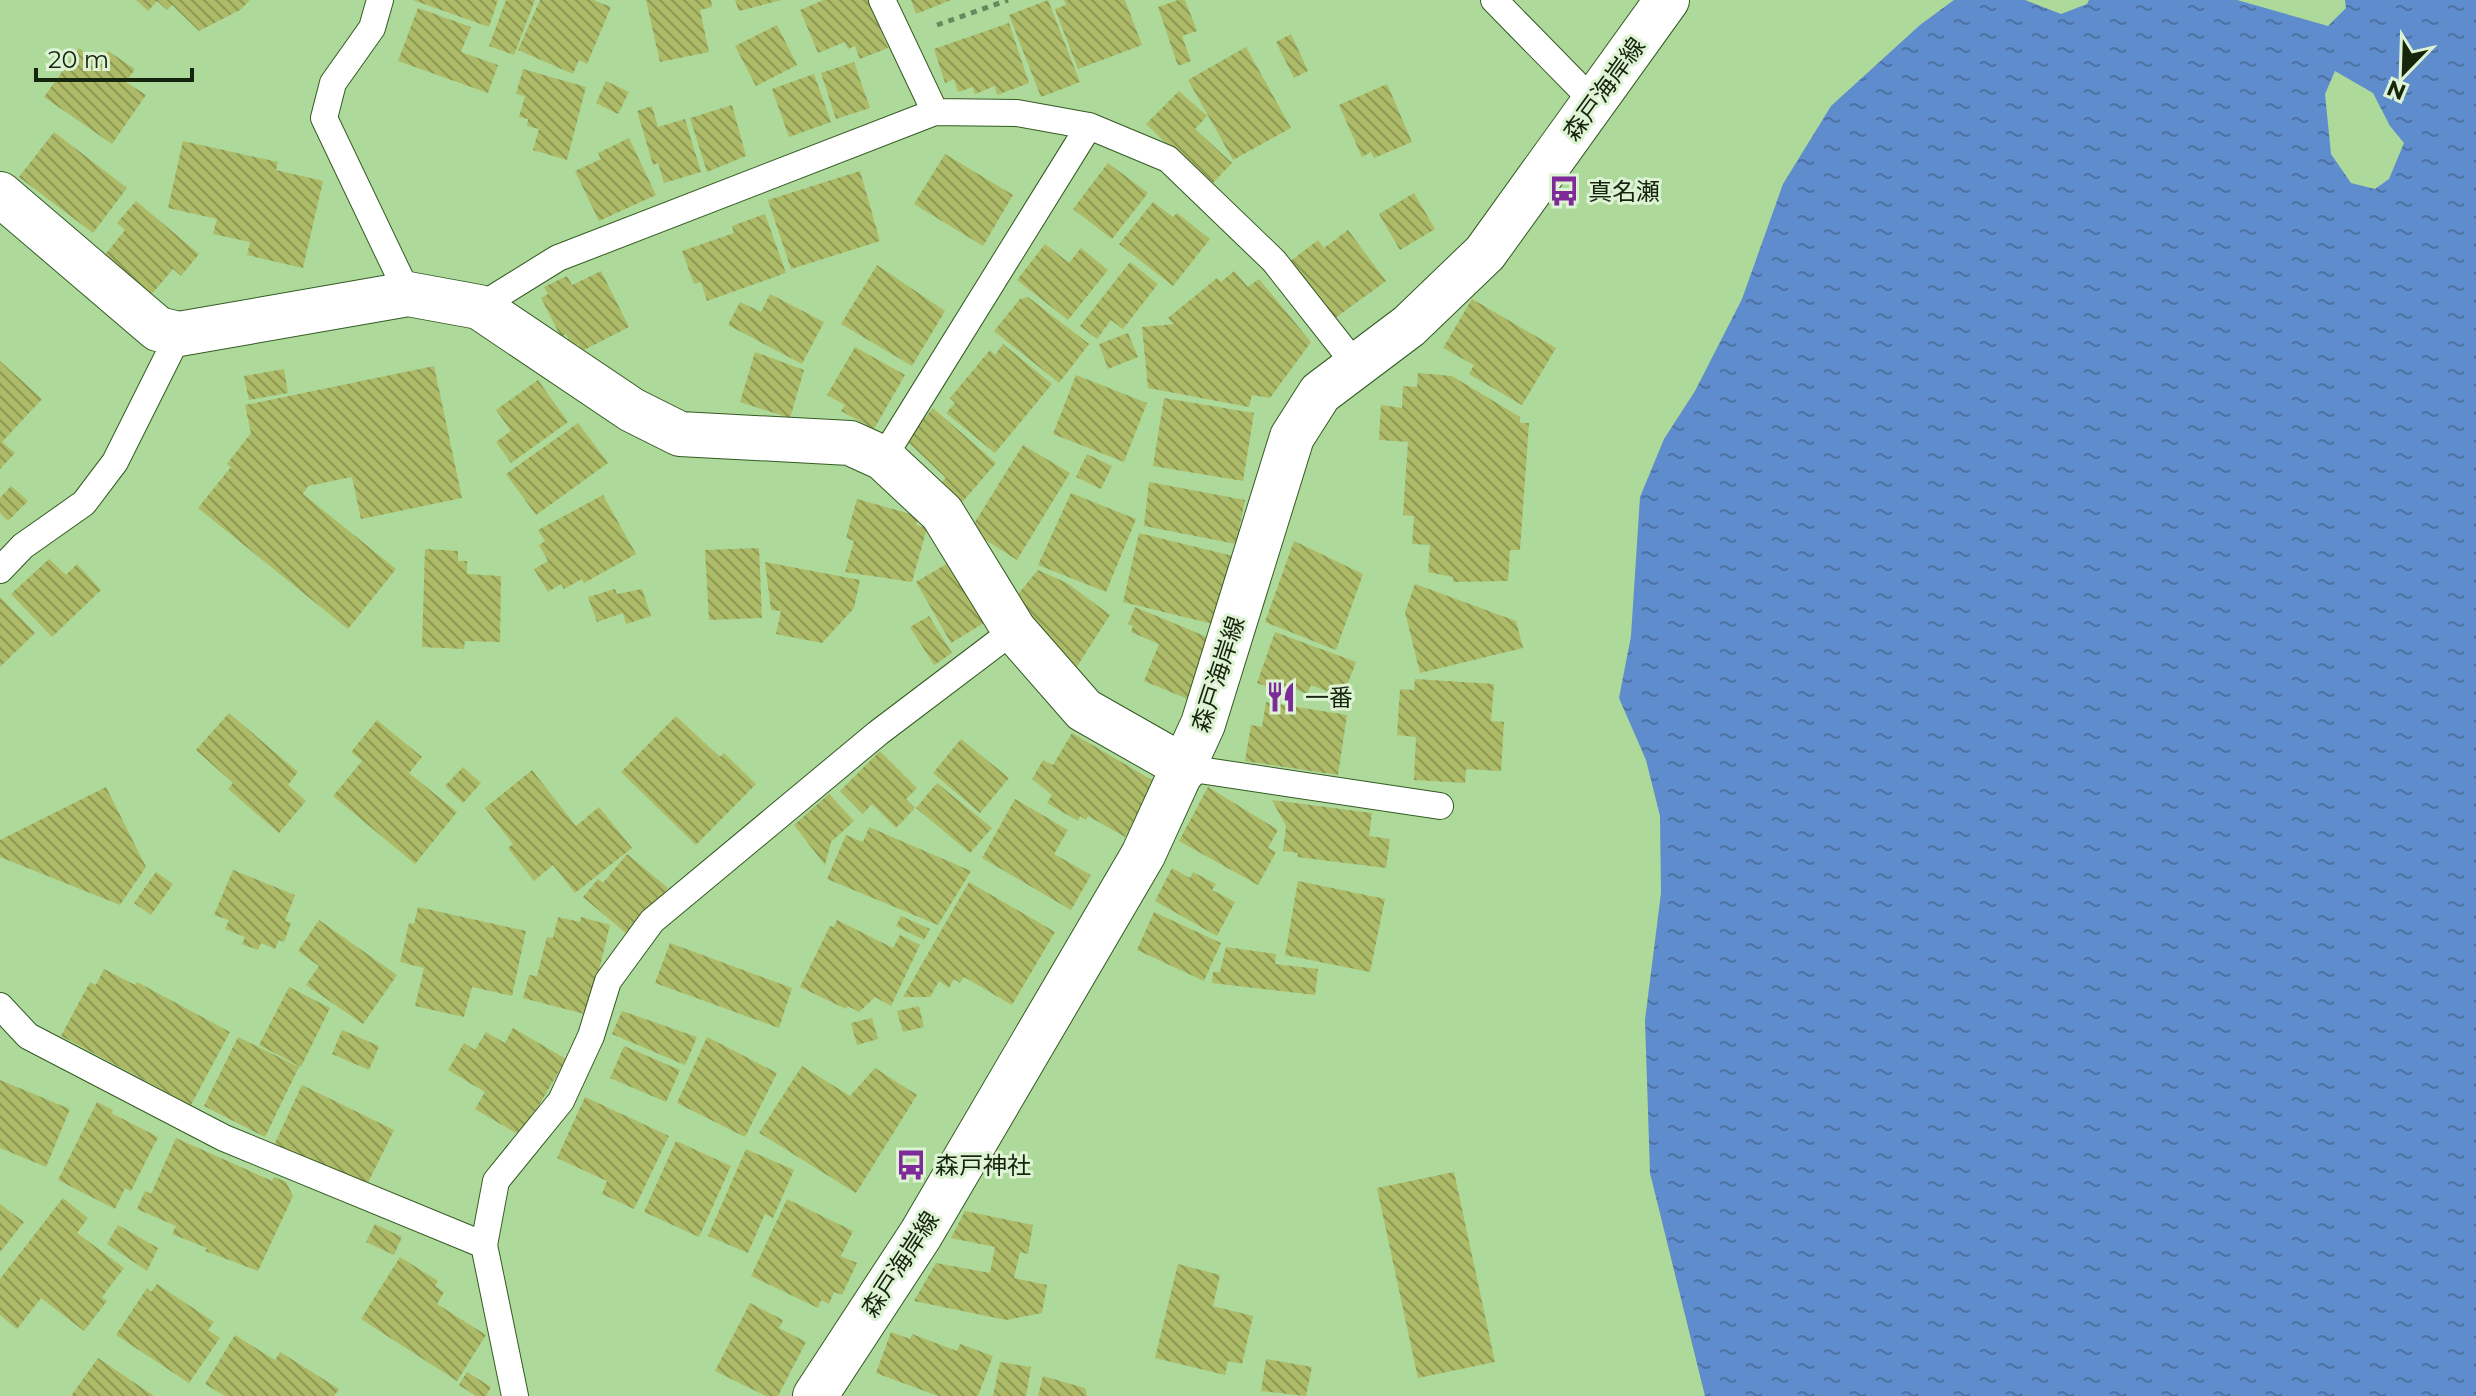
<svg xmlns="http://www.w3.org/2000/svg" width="2476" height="1396" viewBox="0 0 2476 1396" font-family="Montserrat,'Noto Sans JP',sans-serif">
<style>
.water{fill:url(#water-ripples);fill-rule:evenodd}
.building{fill:url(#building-back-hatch)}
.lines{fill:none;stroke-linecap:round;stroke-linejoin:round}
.service-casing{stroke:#345b22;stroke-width:28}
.minor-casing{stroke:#345b22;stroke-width:46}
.secondary-casing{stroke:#345b22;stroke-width:46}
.path{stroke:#68885b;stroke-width:5;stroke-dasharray:6 6;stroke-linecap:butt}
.service{stroke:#fff;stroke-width:26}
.minor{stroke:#fff;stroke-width:44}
.secondary{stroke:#fff;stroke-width:44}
.labels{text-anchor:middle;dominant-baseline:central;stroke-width:6;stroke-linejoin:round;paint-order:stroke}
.street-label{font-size:24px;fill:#16260e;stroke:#ddf3d4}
.poi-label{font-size:24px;fill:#16260e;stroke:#ddf3d4;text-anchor:start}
</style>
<defs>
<pattern id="water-ripples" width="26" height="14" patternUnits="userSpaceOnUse" patternTransform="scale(2)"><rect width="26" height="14" fill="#5e8ccc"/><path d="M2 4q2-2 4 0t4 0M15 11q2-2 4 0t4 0" fill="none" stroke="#4d72a4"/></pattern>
<pattern id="building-back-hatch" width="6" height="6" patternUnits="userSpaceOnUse" patternTransform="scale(2)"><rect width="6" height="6" fill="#adbb68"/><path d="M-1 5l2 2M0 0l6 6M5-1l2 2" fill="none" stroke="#8c9854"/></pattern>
</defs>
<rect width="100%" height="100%" fill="#add99b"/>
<!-- water -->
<path class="water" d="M1954 0H2025L2061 14 2087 4 2089 0H2237L2328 26 2346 8 2345 0H2476V1396H1705L1650 1173 1645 1020 1661 893 1660 816 1646 760 1619 698 1631 636 1640 497 1664 439 1695 391 1742 299 1783 184 1831 106 1920 25ZM2335 71 2373 93 2390 126 2404 143 2389 179 2375 189 2351 183 2331 154 2325 94Z"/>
<!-- building -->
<path class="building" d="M136 0H250L240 10 199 31 172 5 167 10 157 1 148 11Z
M413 0H498L489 27Z
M506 0H535L514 55 489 46Z
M540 0H593L611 7 587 64 579 60 573 74 518 50Z
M646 0H711L712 7 700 10 709 52 660 62Z
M735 0H781L739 11Z
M824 0H868L888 48 860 59 855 46 848 49 845 42 818 53 800 10Z
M911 0H951L916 14Z
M1048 0 1080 82 1041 97 1009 15Z
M1064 0H1125L1142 45 1078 69 1055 9 1066 5Z
M1178 0H1185L1197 31 1182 36 1191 61 1178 66 1158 7Z
M418 8 471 27 461 52 498 65 488 93 398 61Z
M1009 23 1029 83 997 95 995 86 975 94 973 87 958 92 954 79 945 83 934 49Z
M777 25 797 65 756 86 735 46Z
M1291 34 1308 71 1294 78 1276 42Z
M1246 47 1291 128 1233 160 1188 80Z
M79 48 100 63 108 51 135 69 126 82 146 95 112 144 44 97Z
M854 62 870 108 836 119 821 73Z
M523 69 586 87 567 160 533 150 539 129 527 126 528 119 519 117 525 96 516 94Z
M814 74 831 122 789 137 772 89Z
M606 81 629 92 618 114 596 103Z
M1387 84 1412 142 1374 158 1371 152 1362 157 1339 105Z
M1179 91 1207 116 1195 129 1232 163 1210 186 1146 124Z
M732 105 746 156 707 172 690 118Z
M652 106 658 127 685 119 701 172 664 183 658 163 653 165 637 111Z
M54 132 127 188 93 233 19 177Z
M629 138 656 195 599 221 575 171 601 159 598 153Z
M183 141 278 162 276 170 323 181 303 268 247 255 250 242 213 234 217 219 168 208Z
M945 154 1013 195 983 246 914 204Z
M1108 163 1148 193 1112 239 1073 209Z
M860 171 880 241 791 269 768 200Z
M1414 193 1435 229 1400 250 1379 214Z
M136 201 199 254 181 276 173 269 151 295 104 256 125 230 117 223Z
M1153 202 1173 217 1177 213 1210 239 1173 286 1119 244Z
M765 214 786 273 707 301 701 282 694 284 682 251 734 233 732 226Z
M1348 230 1386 281 1327 324 1284 266 1318 240 1324 248Z
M1045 244 1069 263 1081 248 1108 270 1068 320 1017 280Z
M1130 262 1158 284 1123 329 1111 320 1097 339 1080 326Z
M877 265 945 311 912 366 841 324Z
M601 271 629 327 582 351 578 344 572 347 566 334 561 337 541 298 548 294 544 287 567 276 572 285Z
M1234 271 1248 287 1259 279 1311 342 1270 398 1252 395 1249 407 1148 388 1142 327 1174 324 1168 318 1217 278 1221 282Z
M770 294 824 322 802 364 728 325 740 302 761 312Z
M1028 297 1089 344 1059 383 994 331 1020 299Z
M1472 299 1556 348 1522 405 1469 374 1474 365 1443 348Z
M1128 333 1138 357 1108 369 1099 344Z
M1003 344 1052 384 995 453 946 413 955 403 950 398 990 350 995 355Z
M855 347 905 375 874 429 841 411 845 405 827 395Z
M755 352 804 370 790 418 740 402Z
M0 361 42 399 2 442 15 453 0 469Z
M434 366 462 498 361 519 352 477 308 486 303 494 396 569 348 629 198 508 231 467 227 464 251 433 245 405Z
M284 369 288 393 249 400 244 376Z
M1418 373 1452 376 1520 417V423H1529L1520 550H1510L1508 581 1453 582V577L1428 572 1430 545 1412 544 1414 516 1403 515 1408 442 1379 440 1381 405 1402 408 1403 386 1417 387Z
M1076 375 1147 403 1124 462 1053 434Z
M538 380 568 422 511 463 496 442 511 431 496 410Z
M1164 398 1254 413 1243 481 1153 466Z
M933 408 996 463 959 506 937 487 946 478 906 440Z
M578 423 608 463 536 515 506 474Z
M1023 445 1070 473 1017 560 970 530Z
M1087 454 1112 466 1101 489 1076 477Z
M1149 482 1245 500 1236 544 1144 526Z
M11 486 28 501 8 521 0 513V498Z
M1071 493 1136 519 1106 592 1038 565Z
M603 495 636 554 584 583 582 579 564 589 561 584 548 592 534 569 548 561 539 545 545 541 538 530Z
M857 499 918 516 916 525 927 528 912 582 845 572 854 541 846 538Z
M1139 533 1237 557 1221 626 1123 602Z
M1294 541 1363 574 1336 650 1265 622Z
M759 548 762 618 709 620 705 550Z
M425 549 458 551V561H467V574L501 576 500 642 465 641 464 649 422 647Z
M49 559 66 575 77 564 101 590 52 637 11 594Z
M765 562 860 580 854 608 822 643 776 634 781 611 771 610Z
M948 563 984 623 951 643 916 582Z
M1038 570 1067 583 1110 615 1076 668 1043 644 1013 600Z
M1415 584 1516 621 1523 648 1420 673 1405 612Z
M615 589 617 594 642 589 651 616 626 624 623 613 597 622 588 597Z
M0 597 35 633 0 667Z
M1135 607 1219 642 1195 702 1144 681 1159 644 1131 632 1133 626 1128 624Z
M929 616 952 653 934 665 910 627Z
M1275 632 1356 662 1346 688 1329 692 1311 685 1307 694 1295 689 1293 696 1257 683Z
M1415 679 1494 684 1491 721 1504 722 1501 771 1466 769 1465 783 1414 780 1416 737 1397 735 1400 689 1414 690Z
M1266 702 1347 715 1338 775 1245 761 1251 725 1262 727Z
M229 713 298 772 288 785 306 801 279 833 228 789 233 783 196 750Z
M676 716 720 757 724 753 756 784 696 845 621 772Z
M377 720 422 757 409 773 457 812 415 864 333 796 362 761 351 752Z
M1072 733 1157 783 1125 837 1088 816 1086 820 1080 816 1078 821 1047 803 1052 795 1032 779 1043 760 1053 765Z
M961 739 1009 778 980 813 933 773Z
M880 751 917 788 906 799 915 808 896 828 872 804 863 814 840 791Z
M463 767 481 783 463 803 445 786Z
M532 770 576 826 599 807 632 848 575 893 553 865 534 881 508 848 513 844 485 808Z
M937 783 992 828 970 853 916 808Z
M106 787 146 867 120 905 0 857V840Z
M1208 787 1278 830 1268 848 1276 852 1258 885 1179 841Z
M829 794 854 821 831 842 825 865 794 825Z
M1015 799 1068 830 1054 854 1091 875 1071 910 982 858Z
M1272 800 1372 813 1369 836 1390 839 1386 868 1297 857 1298 853 1283 851 1286 826Z
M869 827 971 871 938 925 827 879 846 835 863 842Z
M627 854 668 888 628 935 583 897 598 879 603 883Z
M1172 868 1190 878 1193 872 1216 884 1212 890 1235 902 1217 936 1155 901Z
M233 870 295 895 285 921 291 923 284 942 279 940 275 949 261 943 258 950 242 944 245 937 225 929 229 920 214 915Z
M156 872 173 884 151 915 134 903Z
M1298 881 1385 899 1370 972 1285 955Z
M969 882 1055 932 1012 1005 964 977 960 983 954 979 949 988 939 981 930 997H903Z
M418 907 526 931 512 996 472 987 464 1017 415 1006 424 968 400 962 409 923 414 924Z
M1154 912 1221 943 1204 981 1137 950Z
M901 916 930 929 924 940 896 926Z
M558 917 580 922 581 917 610 925 588 1015 523 998 529 975 537 976 547 937 553 938Z
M319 920 397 975 363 1024 306 985 319 966 298 951Z
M837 920 893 948 900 935 920 945 891 1006 875 997 859 1012 848 1006 846 1009 800 987 830 926 834 927Z
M670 943 792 988 779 1028 655 983Z
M1226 947 1276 954 1275 964 1318 969 1315 995 1212 983 1213 972H1220Z
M104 969 135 985 137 982 230 1032 191 1105 61 1036 90 982 96 985Z
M289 987 330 1008 301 1067 259 1045Z
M919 1006 924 1027 903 1032 897 1011Z
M622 1011 697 1037 685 1065 612 1034Z
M872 1018 878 1039 857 1045 851 1023Z
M513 1028 566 1059 521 1136 475 1109 485 1092 448 1070 464 1043 475 1050 486 1032 505 1043Z
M342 1030 379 1046 369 1070 332 1054Z
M238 1037 299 1067 265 1137 204 1106Z
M707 1037 777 1073 745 1137 677 1103Z
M624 1046 680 1070 666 1102 610 1078Z
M802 1066 850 1096 875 1068 917 1095 856 1193 759 1133Z
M0 1080 70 1109 46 1167 0 1148Z
M302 1085 394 1130 364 1191 273 1147Z
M585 1097 669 1136 634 1209 602 1194 607 1181 557 1158Z
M97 1102 113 1110 111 1113 158 1137 131 1191 125 1188 115 1209 58 1180Z
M176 1138 272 1181 274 1177 286 1182 293 1196 258 1271 205 1251 207 1248 172 1234 176 1226 137 1209 145 1191 151 1194Z
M676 1141 731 1166 699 1237 644 1212Z
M746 1149 794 1170 773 1218 765 1214 748 1253 708 1236Z
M1454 1172 1495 1362 1418 1378 1377 1188Z
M63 1198 88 1218 77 1233 124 1268 102 1297 107 1301 84 1331 41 1298 17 1329 0 1315V1279Z
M787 1199 853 1231 841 1256 857 1263 842 1295 834 1292 829 1304 821 1300 818 1308 751 1276Z
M0 1204 24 1222 0 1252Z
M965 1211 1033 1225 1028 1254 1020 1252 1014 1278 1047 1285 1042 1313 1006 1320 914 1301 936 1263 990 1273 995 1247 951 1238Z
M375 1224 402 1237 394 1255 366 1242Z
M118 1225 158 1248 147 1271 107 1244Z
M400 1257 438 1281 435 1286 444 1292 437 1304 486 1335 457 1381 361 1319Z
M1178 1264 1220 1275 1213 1306 1253 1316 1242 1364 1228 1361 1225 1375 1155 1358Z
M157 1284 214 1322 208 1330 220 1338 189 1383 116 1335 147 1288 151 1292Z
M750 1303 783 1320 779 1328 806 1342 778 1396H766L715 1371Z
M891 1332 910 1339 912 1334 957 1351 960 1344 993 1356 978 1396H938L876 1373Z
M235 1335 275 1360 280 1352 339 1389 334 1396H225L205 1384Z
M98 1358 154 1396H71Z
M1266 1359 1312 1367 1306 1396 1261 1391Z
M1000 1362 1031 1367 1026 1396H993Z
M467 1372 491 1387 486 1396H476L459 1385Z
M1043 1376 1085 1388 1087 1396H1038Z"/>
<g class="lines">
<!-- service casing -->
<g class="service-casing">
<path id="service" d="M380 0 372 28 333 83 324 118 408 294
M882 0 935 112
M1494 0 1595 103
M479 307 558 258 935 112 1017 113 1089 126 1168 159 1274 261 1355 364
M883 458 1089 126
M0 570 23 546 84 503 115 462 179 334
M1186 768 1440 806
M0 1006 28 1036 224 1138 484 1245
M515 1396 484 1245 496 1181 561 1101 591 1036 608 981 652 921 878 733 1014 630"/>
</g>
<!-- minor casing -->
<g class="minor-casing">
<path id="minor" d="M0 194 158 329 179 334 408 294 479 307 632 410 680 434 850 443 883 458 942 513 1014 630 1084 710 1186 768"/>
</g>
<!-- secondary casing -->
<g class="secondary-casing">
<path id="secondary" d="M815 1396 921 1234 1143 855 1203 724 1292 437 1320 393 1409 326 1485 253 1667 0"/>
</g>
<!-- path -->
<path class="path" d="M937 25 1008 0"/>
<!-- service -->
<use href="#service" class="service"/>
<!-- minor -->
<use href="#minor" class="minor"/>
<!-- secondary -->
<use href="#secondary" class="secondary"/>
</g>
<!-- icons -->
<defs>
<g id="bus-bare" transform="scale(2.4)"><path d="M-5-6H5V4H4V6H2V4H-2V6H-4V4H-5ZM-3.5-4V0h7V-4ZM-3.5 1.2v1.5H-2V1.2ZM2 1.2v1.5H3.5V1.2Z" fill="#7e2a99" stroke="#ddf3d4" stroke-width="2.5" paint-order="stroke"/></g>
<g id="restaurant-bare" transform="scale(2.4)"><path d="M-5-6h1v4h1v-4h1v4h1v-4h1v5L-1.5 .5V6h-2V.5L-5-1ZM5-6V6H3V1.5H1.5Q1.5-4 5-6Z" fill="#7e2a99" stroke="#ddf3d4" stroke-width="2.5" paint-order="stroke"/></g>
</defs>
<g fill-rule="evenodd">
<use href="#bus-bare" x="1564" y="191"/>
<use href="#restaurant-bare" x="1281" y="697"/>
<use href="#bus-bare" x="911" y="1165"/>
</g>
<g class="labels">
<!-- street labels -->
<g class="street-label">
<text transform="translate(1604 89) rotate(-54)">森戸海岸線</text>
<text transform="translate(1218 674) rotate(-72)">森戸海岸線</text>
<text transform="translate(900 1264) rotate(-57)">森戸海岸線</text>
</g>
<!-- poi labels -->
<g class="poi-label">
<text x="1588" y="191">真名瀬</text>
<text x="1305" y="697">一番</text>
<text x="935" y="1165">森戸神社</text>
</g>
</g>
<!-- north arrow -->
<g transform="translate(2404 72) rotate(203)" stroke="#ddf3d4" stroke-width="6" paint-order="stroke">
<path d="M0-6L14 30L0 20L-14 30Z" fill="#16260e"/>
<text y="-12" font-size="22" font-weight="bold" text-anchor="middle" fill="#16260e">N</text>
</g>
<!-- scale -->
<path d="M36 68v12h156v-12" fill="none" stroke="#16260e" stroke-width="4"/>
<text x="48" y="68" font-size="24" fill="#16260e" stroke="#ddf3d4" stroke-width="6" paint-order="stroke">20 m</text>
</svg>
